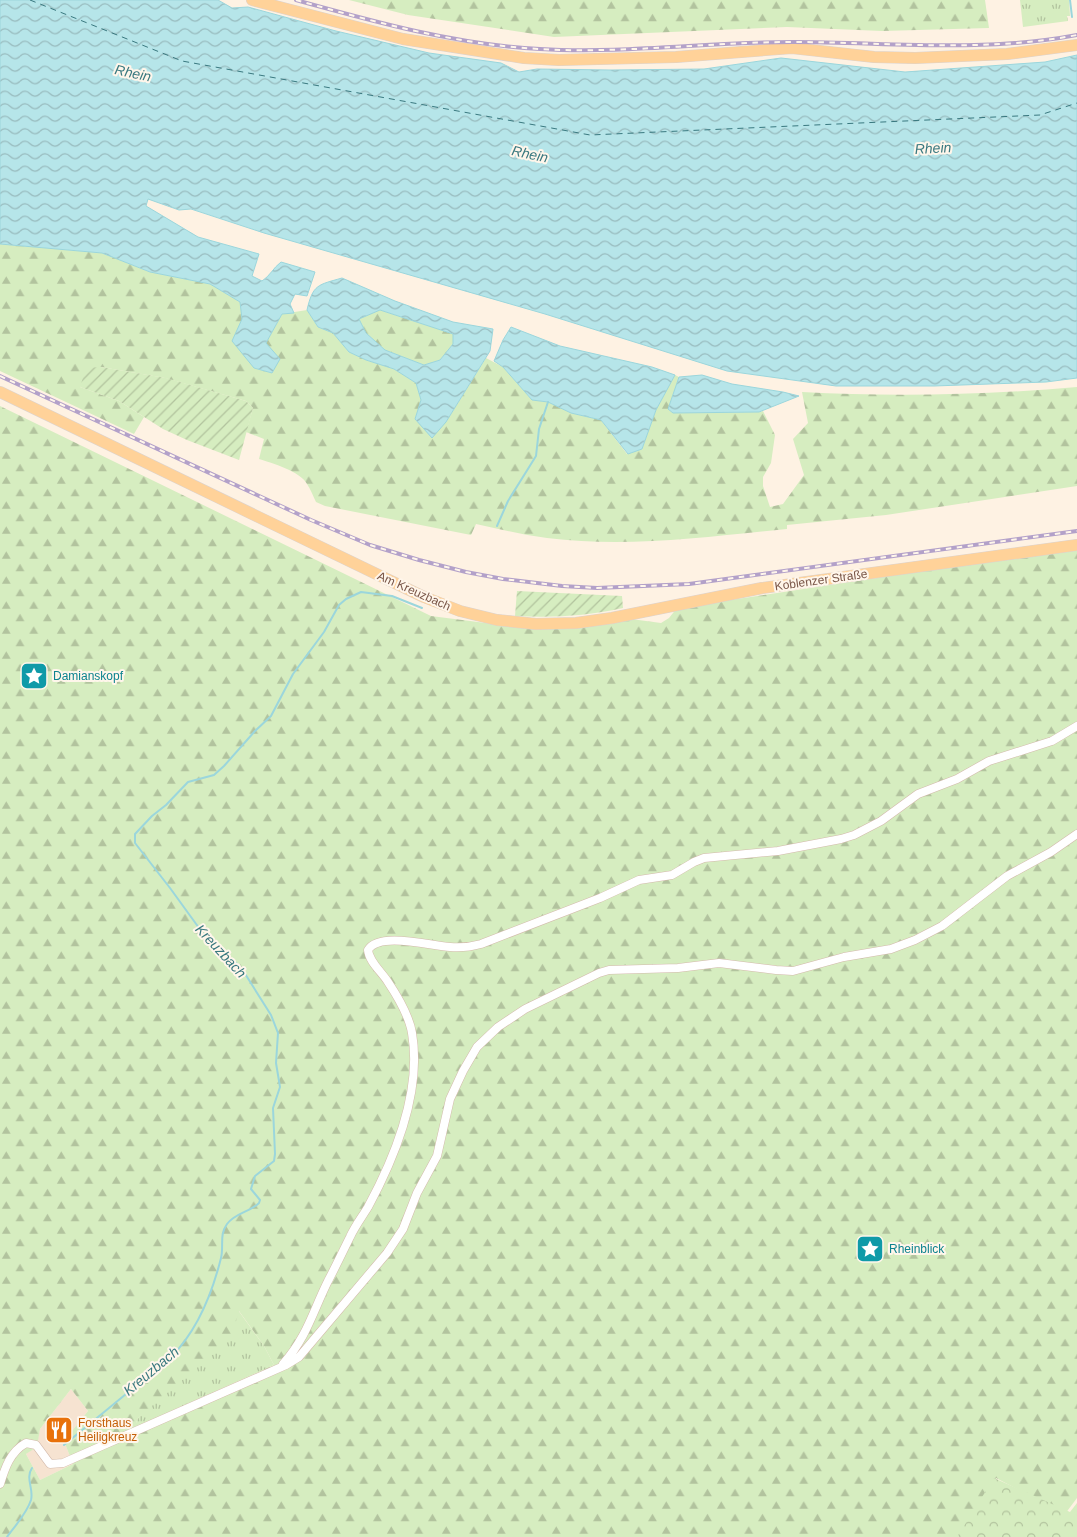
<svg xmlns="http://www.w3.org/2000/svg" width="1077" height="1537" viewBox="0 0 1077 1537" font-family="Helvetica,sans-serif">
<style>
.residential{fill:#f6e3d1}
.grass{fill:url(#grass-tufts)}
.forest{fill:url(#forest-firs);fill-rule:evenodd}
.park{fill:url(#park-crowns)}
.garden{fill:url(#garden-furrows)}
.water{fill:url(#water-waves);stroke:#9bd6dc;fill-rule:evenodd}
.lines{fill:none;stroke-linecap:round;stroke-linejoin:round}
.stream{stroke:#9bd6dc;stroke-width:2}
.ferry{stroke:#39787f;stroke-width:1;stroke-dasharray:6 5;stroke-linecap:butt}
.street-casing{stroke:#d3baab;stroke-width:9}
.primary-casing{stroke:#dcd3cf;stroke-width:12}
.street{stroke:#fff;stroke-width:8}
.primary{stroke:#ffd299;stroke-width:11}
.rail-casing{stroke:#b3a1c9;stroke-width:4}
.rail{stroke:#fff6eb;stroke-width:2;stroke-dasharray:5.5;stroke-linecap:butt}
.labels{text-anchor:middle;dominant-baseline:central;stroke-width:4;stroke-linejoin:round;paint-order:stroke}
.street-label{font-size:12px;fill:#795547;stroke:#fff6eb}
.culture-label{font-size:12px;fill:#0d838f;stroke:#fff6eb;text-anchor:start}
.food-label{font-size:12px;fill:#c56008;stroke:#fff6eb;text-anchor:start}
.water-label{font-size:14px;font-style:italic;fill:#39787f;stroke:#fff6eb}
</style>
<defs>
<pattern id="grass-tufts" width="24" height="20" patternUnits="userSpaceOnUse" patternTransform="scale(1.25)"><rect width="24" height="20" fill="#d6edc0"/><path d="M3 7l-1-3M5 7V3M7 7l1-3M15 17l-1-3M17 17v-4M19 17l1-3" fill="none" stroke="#b2c39e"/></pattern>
<pattern id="forest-firs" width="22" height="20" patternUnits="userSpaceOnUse" patternTransform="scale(1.25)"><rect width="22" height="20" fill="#d6edc0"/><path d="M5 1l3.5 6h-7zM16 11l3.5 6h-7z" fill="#b2c39e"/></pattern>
<pattern id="park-crowns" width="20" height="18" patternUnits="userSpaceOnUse" patternTransform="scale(1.25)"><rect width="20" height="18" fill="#d6edc0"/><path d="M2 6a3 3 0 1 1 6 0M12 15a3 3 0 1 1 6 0" fill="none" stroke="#b2c39e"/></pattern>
<pattern id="garden-furrows" width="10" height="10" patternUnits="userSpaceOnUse" patternTransform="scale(1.25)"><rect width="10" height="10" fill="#d6edc0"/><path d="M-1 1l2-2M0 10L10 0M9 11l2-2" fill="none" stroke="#b2c39e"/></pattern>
<pattern id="water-waves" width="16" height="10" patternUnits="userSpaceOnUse" patternTransform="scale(1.25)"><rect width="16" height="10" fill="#b6e5e9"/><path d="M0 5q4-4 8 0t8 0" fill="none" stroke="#99bcbf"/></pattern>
</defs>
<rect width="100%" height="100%" fill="#fef2e3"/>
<!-- residential -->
<path class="residential" d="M71 1389 88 1411 64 1441 73 1464 40 1480 26 1454 36 1447 40 1429Z"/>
<!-- grass -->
<path class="grass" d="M1020 0H1069L1070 16H1067L1068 21 1023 27Z
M238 1310 264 1346 274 1365 145 1423H136L138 1418Z"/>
<!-- forest -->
<path class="forest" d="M349 0H985L989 28 882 31 787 27 554 37 408 15Z
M0 244 102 253 150 272 210 284 240 302 242 319 254 368 272 373 266 343 282 314 307 310 318 327 333 333 349 352 366 360 394 369 416 383 421 400 415 419 446 422 486 358 503 367 532 400 548 402 571 413 601 420 627 454 642 449 656 410 675 375 679 377 668 409 673 413 759 412 763 411 775 435 771 463 763 477V486L770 507 783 504 804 475 793 439 808 423 802 392C893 397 986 395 1077 387V486L886 515 787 525V529C707 537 627 548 547 538 523 535 499 529 476 524L471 535 325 506 316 502C313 496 311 490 307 484 300 471 272 463 259 459L264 439 246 432 253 408 246 401 165 378 101 367 80 387 119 401 144 417 134 434 0 371Z
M380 310 453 334V344L440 360 424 365 385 350 366 333 358 319Z
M0 406 431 616 509 626 631 619 661 623 669 618 677 608 1077 548V1498L1065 1514 996 1478 959 1537H0ZM239 1311 264 1346 274 1365 145 1423H136L138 1418 231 1338ZM71 1389 88 1411 64 1441 73 1464 40 1480 26 1454 37 1447 40 1429Z"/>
<!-- park -->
<path class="park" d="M994 1478 1070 1512 1077 1503V1537H957Z"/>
<!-- garden -->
<path class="garden" d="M101 367 166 378 246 401 253 408 239 460 187 440 163 429 119 401 80 387 86 368Z
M517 591 622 596 623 608C585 616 554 618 515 616Z"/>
<!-- water -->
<path class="water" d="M0 0H218L232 8 248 7 336 31 429 53 501 63 519 72 537 69 611 70 704 69 781 58 905 72 1045 62 1077 55V378L1046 382 934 386H836L727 371 545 314 264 233 191 209 179 210 148 199 146 206 198 237 259 254 252 276 262 281C270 276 273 268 281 262L315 272 307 296 295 294 290 304 294 313 282 314 266 343 280 359 272 373 254 368 232 341 242 319 240 302 210 284 150 272 102 253 0 244Z
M342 278 395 301 453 322 493 329 490 351 446 422 432 438 415 419 421 400 416 383 394 369 366 360 349 352 333 333 318 327 307 310C313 284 318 285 342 278ZM380 310 453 334V344L440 360 424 365 385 350 366 333 359 319Z
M511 327 560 346 652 367 675 375 656 410 642 449 628 454 601 420 571 413 548 402 532 400 503 367 494 361 503 340Z
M702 375 732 384 783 392 799 396 759 412 673 413 668 409 679 377Z"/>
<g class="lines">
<!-- stream -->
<path class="stream" d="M1070 0 1072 17
M497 526 508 501 536 456 539 429 548 402
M64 1445 171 1357C197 1331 212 1294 221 1258 224 1246 219 1235 227 1224 235 1213 250 1212 259 1203L260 1200 251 1189 255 1176 274 1161 275 1154 273 1108 280 1087 276 1063 278 1033 271 1015 242 969 235 962 221 954 207 939 170 888 135 843V834L152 816 166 805 188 782 214 775 224 766 255 731 271 716 293 674 324 632 339 605 346 599 361 592 392 596 422 608
M7 1537C15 1526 27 1513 31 1500 34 1489 25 1478 32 1468"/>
<!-- ferry -->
<path class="ferry" d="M30 0 182 61 590 135 1040 115 1077 103"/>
<!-- street casing -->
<g class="street-casing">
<path id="street" d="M283 1364C307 1337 313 1311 328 1281 336 1266 343 1251 350 1237 355 1226 362 1217 368 1207 395 1157 422 1091 412 1033 409 1015 398 997 388 982 382 972 369 962 368 950 379 931 431 946 450 947 460 948 470 947 481 944L600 898 639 880 672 875 694 862 704 858 778 851 841 839 854 835 881 821 918 794 957 779 989 761 1052 741 1077 726
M0 1484C5 1468 10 1452 26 1443L36 1445 50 1464 63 1463 286 1365 299 1357 387 1253 403 1229 417 1193 437 1156 450 1099 463 1071 477 1047 498 1027 525 1009 599 973 609 970 678 968 719 963 776 970 793 971 844 957 891 949 915 940 942 926 1007 876 1051 852 1077 834"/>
</g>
<!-- primary casing -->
<g class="primary-casing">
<path id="primary" d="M252 0 403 39 524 58 559 60 676 57 792 48 874 57 915 58 1007 54 1077 45
M0 392 424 597 460 611 497 620 536 624 576 623 612 618 762 588 1077 545"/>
</g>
<!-- street -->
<use href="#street" class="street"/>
<!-- primary -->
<use href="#primary" class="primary"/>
<!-- rail casing -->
<g class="rail-casing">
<path id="rail" d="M296 0C375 22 458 45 540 49 624 54 709 42 793 42 888 42 983 53 1077 35
M0 376 311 520 370 545 419 560 466 572 503 579 562 586 597 588 689 584 1077 531"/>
</g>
<!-- rail -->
<use href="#rail" class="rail"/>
</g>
<!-- icons -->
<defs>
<g id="sight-square" transform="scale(1.4375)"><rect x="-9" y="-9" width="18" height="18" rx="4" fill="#0f9aa8" stroke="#fff6eb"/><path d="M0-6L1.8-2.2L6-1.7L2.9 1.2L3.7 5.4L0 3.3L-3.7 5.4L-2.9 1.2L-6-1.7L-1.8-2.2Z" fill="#fff"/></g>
<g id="restaurant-square" transform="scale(1.4375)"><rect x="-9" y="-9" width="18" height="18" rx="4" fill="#e8710a" stroke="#fff6eb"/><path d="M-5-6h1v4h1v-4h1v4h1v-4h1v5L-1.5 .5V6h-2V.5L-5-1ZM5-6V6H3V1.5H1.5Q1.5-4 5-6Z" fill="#fff"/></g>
</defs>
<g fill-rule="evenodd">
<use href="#sight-square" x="34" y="676"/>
<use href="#sight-square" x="870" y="1249"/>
<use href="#restaurant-square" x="59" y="1430"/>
</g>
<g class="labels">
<!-- street labels -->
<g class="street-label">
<text transform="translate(821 580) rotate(-8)">Koblenzer Straße</text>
<text transform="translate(414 591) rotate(24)">Am Kreuzbach</text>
</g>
<!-- culture labels -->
<g class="culture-label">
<text x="53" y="676">Damianskopf</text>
<text x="889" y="1249">Rheinblick</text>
</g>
<!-- food labels -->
<g class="food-label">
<text x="78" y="1423">Forsthaus<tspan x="78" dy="14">Heiligkreuz</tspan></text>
</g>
<!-- water labels -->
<g class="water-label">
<text transform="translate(133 73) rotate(12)">Rhein</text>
<text transform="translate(933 148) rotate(-3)">Rhein</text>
<text transform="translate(530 154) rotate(12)">Rhein</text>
<text transform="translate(221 951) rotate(47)">Kreuzbach</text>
<text transform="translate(151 1371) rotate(-40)">Kreuzbach</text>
</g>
</g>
</svg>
